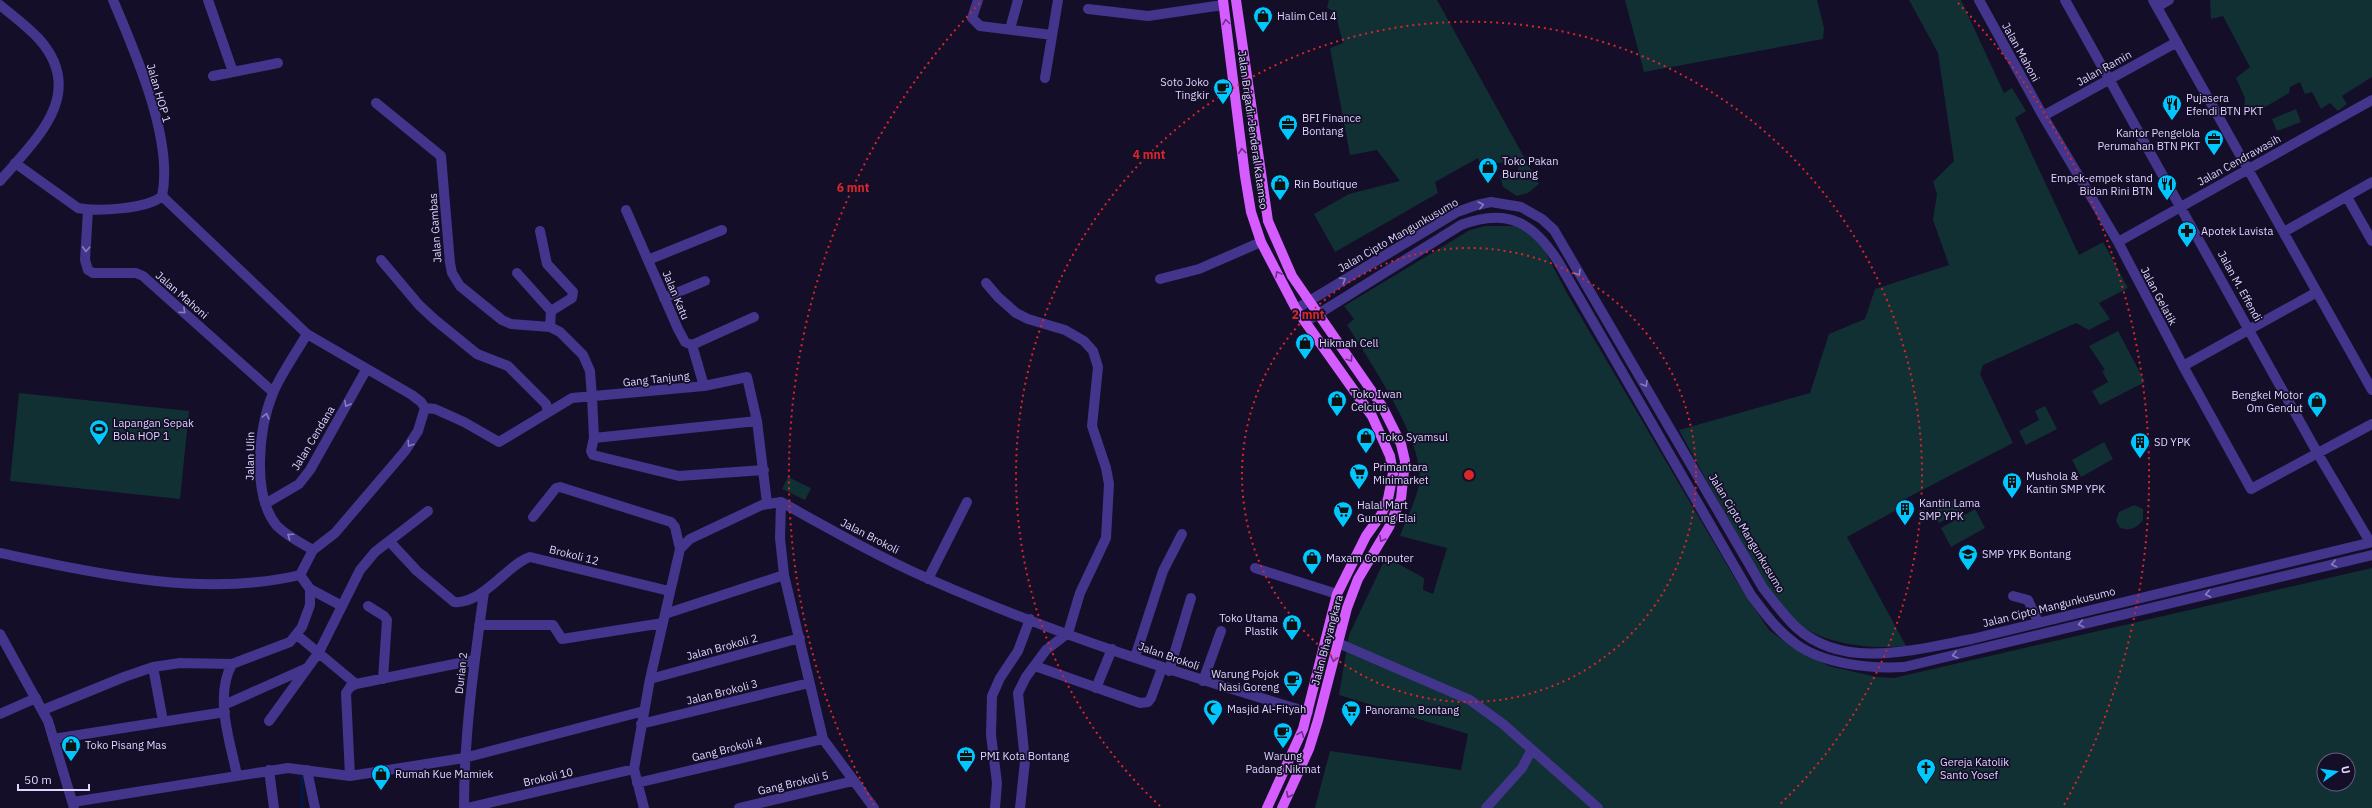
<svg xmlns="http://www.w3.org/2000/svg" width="2372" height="808" viewBox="0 0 2372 808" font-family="'IBM Plex Sans',sans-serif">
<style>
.green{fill:#103033;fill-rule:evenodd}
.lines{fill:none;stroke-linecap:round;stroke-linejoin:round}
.stream{stroke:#061649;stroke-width:3}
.minor{stroke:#42358b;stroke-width:10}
.major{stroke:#d55cff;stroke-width:10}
.oneway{stroke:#6b3189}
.oneway2{stroke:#897dbf}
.ring{fill:none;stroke:#d62828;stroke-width:2;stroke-dasharray:2 4}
.labels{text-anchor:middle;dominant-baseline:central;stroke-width:3.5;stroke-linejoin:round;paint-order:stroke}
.poi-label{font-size:11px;fill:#dfd5ff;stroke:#150e28;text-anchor:start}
.street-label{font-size:11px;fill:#dfd5ff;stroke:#150e28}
.centre{fill:#d62828;stroke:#150e28;stroke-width:2}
.ring-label{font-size:12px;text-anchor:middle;font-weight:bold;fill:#d62828;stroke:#150e28;stroke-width:3.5;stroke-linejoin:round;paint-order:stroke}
</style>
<rect width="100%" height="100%" fill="#150e28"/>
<!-- green -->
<path class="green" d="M1329 0H1437L1539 184 1528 193 1517 196 1503 187 1500 176 1504 173 1510 178 1519 176 1518 166 1507 161 1482 167 1478 158 1435 182 1438 193 1335 252 1314 214 1349 194 1400 181 1377 150 1350 155 1330 48 1343 43 1335 12 1327 8Z
M1625 0H1817L1824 28 1823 39 1644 72Z
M1909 0H1961L2004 93 2012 88 2026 111 2015 118 2079 255 2103 242 2128 288 2099 303 2110 319 2089 330 2076 323 1983 365 1980 374 2013 443 1901 501 1902 507 1847 537 1906 646C1872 649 1833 646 1803 627 1775 609 1760 574 1744 547 1722 508 1700 469 1679 430L1810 393 1829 334 1865 319 1875 289 1949 265 1933 220 1937 194 1933 182 1954 161 1938 53Z
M2210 0H2372V77L2342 96 2347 104 2338 111 2330 103 2321 109 2312 92 2305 94 2300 82 2290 87 2289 93 2262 109 2244 108 2245 98 2236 78 2250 67 2223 16 2211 19Z
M2296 109 2301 122 2277 131 2272 119Z
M1485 226H1515L1537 236 1568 295 1737 582 1769 630 1793 648 1829 666 1877 677 1894 678 2372 568V808H1315L1330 751 1461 770 1468 734 1339 695 1349 635 1386 557 1424 578 1423 590 1433 594 1447 548 1400 536C1406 519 1416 501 1419 484 1427 444 1368 359 1347 325L1354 319 1344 306 1470 230ZM2324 760H2348V784H2324Z
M2118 331 2145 382 2100 405 2092 391 2108 382 2102 371 2105 370 2089 346Z
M19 393 189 411 180 499 10 481Z
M2045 406 2057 429 2026 445 2019 431 2039 420 2035 411Z
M2104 442 2113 459 2081 477 2072 460Z
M788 477 811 488 805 500 782 489Z
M1955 499 1961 511 1939 523 1933 512Z
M2134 505 2143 509V520C2137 528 2130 531 2120 528L2116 521 2119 512Z
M1975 509 1985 528 1951 547 1941 528Z"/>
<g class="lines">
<!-- stream -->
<path class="stream" d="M302 808V772"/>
<!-- minor -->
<path class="minor" d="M113 0C135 52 174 140 162 196
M208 0 233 72 213 76
M978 0 972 18 980 26 1052 35
M1979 0 2043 116 2118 242 2183 366 2251 489 2372 424
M2065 0 2318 454 2370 542
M2153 0 2372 390
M0 5C13 16 28 27 39 39 88 94 35 140 0 181
M2157 7 2169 0
M1088 9 1148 16 1223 5
M1010 29 1018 0
M233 72 278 63
M1045 78 1058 0
M376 103 441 156 450 263 452 273 460 286 502 320 511 324 550 327 560 332 583 355 590 371 592 397 594 438 591 451 593 455 679 476 764 470
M2043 116 2177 42
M15 163 78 208C96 212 148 209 162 196L307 334 412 395 421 402 425 408
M2347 197 2372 241
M88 210 85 260 88 270 93 273H136L143 276 273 392
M626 210 678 329 685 342 692 345 704 386
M540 231 547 264 573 292 572 298 551 311
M2284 232 2372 182
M2118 242 2372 100
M381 260 419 305 434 319 477 354 508 366 546 404 548 412
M648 260 722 230
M517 273 551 311 550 327
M1160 279 1199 269 1261 242
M986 283 998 297 1016 313 1028 319 1065 330 1084 341 1093 351 1098 367 1092 426 1106 468 1109 484 1106 538 1080 593 1068 633 1046 650 1026 677 1018 693 1025 761 1020 808
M664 298 705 281
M1296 309 1457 212 1477 205 1491 202 1521 207 1542 219 1554 230 1763 588C1774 602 1784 616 1797 628 1845 671 1916 649 1972 639L2372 542
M1307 321 1461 225C1508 207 1534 223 1559 263L1751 595C1763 611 1776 629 1792 641 1820 664 1869 669 1904 667L2372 555
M307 334C296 353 281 374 273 393 259 427 251 495 277 526 287 536 301 543 313 550L335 533 405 451 418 431 425 408
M692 345 754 317
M2183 366 2317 292
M425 408 435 409 464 422 499 442 572 398 704 386 747 377 757 421 767 503
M594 438 757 421
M781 502 780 538 784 575 823 739 874 808
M265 504 299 484 310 470 366 370
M533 517 556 488 560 487 671 522 675 527 680 549
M390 542 417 571 454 602C482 605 509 563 530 557L669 591
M0 553C95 573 203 598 300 575
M1255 568 1337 594
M928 579 967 502
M310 589 342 606
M2013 596 2028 600 2038 622
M368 606 384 616 387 620 383 679
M665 614 784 575
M479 625H553L562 639 663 623
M0 634 48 721 74 808
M297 635 356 684
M1338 643 1470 700 1503 724 1598 808
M1135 657 1163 571 1182 534
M232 664C214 697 230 741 237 775
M1035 666 1140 703 1148 702 1151 698 1162 668
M153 667 163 721
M1169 671 1191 598
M650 679 800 638
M1203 681 1221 631
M1096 688 1112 649
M224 705 307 668
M43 710 124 677 153 667 180 663 232 664 290 642 302 627 310 605V589L300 575 313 550
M0 714 36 698
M269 721 319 652 360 570 375 552 428 511
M641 724 809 683
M53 739 225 712
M269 770 274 808
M307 770 315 808
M350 776 346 693 350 687 356 684 474 660
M637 783 823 739
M73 802 288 768 350 776 464 758 644 711
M464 808C464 735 474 664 484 592
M467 808 634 769
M644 808 634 769 650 679 680 549 690 539 762 505 781 502C830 529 879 557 929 579 1051 633 1180 674 1308 712
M739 808 853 781
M995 808 997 783 991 735 992 696 1000 678 1018 651 1030 619
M1486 808 1522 768 1531 751"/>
<!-- major -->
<path class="major" d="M1223 0 1245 176 1251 212 1261 242 1296 309 1372 416 1390 456 1393 473 1388 499 1381 515 1366 536 1337 594 1303 729 1267 808
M1236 0 1268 221 1292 276 1382 406 1401 444 1405 461 1401 499 1389 527 1358 579 1347 608 1318 720 1309 749 1282 808"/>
</g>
<!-- one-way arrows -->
<defs><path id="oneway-chevron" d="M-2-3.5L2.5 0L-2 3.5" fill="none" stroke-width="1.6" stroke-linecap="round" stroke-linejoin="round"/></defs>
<g class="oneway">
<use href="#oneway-chevron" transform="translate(1226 22) rotate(-98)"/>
<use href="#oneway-chevron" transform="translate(1242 151) rotate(-96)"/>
<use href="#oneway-chevron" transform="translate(1278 274) rotate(-118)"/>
<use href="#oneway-chevron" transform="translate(1350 359) rotate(56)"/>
<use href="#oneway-chevron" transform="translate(1382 539) rotate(120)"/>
<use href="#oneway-chevron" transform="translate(1334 659) rotate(104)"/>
<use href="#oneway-chevron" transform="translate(1301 734) rotate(-68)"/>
<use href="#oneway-chevron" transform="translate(1289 795) rotate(117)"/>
</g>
<g class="oneway2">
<use href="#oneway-chevron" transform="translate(1481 205) rotate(-14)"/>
<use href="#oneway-chevron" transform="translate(86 249) rotate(93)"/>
<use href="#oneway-chevron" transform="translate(1578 273) rotate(59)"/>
<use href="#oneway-chevron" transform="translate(1343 280) rotate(-31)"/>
<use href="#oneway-chevron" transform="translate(183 311) rotate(42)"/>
<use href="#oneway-chevron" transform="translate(1645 384) rotate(59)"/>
<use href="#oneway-chevron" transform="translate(347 404) rotate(119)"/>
<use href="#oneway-chevron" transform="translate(266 416) rotate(-75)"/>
<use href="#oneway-chevron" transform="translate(410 444) rotate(124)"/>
<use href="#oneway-chevron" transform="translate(290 536) rotate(-146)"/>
<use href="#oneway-chevron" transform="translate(2334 564) rotate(167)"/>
<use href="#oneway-chevron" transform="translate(2208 594) rotate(167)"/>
<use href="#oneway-chevron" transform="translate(2081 624) rotate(167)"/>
<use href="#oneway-chevron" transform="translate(1955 655) rotate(166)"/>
</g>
<!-- distance rings -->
<g class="ring">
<circle cx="1469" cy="475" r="227"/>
<path d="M1160 806A453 453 0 1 1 1778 806"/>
<path d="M874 805A680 680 0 0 1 980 3M1958 3A680 680 0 0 1 2064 805"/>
</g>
<!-- icons -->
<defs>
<g id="shop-pin" transform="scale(1)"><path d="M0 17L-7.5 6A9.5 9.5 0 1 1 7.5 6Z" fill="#01c7ff" stroke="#150e28"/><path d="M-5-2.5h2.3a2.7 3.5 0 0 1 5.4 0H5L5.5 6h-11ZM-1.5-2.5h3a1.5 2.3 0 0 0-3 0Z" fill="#111"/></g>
<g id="cafe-pin" transform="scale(1)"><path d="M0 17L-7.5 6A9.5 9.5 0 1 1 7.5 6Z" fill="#01c7ff" stroke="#150e28"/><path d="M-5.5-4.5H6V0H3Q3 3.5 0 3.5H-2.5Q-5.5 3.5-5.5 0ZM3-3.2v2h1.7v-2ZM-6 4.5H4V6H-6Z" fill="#111"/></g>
<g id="restaurant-pin" transform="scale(1)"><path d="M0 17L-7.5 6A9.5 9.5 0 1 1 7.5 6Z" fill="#01c7ff" stroke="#150e28"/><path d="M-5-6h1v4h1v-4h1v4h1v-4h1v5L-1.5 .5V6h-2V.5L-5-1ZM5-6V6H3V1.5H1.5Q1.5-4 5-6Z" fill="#111"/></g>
<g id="office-pin" transform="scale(1)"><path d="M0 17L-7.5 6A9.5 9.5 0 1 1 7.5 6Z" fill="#01c7ff" stroke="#150e28"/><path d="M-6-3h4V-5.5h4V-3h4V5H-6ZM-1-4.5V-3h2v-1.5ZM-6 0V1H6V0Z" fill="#111"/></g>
<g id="pharmacy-pin" transform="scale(1)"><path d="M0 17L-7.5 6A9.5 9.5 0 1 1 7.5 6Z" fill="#01c7ff" stroke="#150e28"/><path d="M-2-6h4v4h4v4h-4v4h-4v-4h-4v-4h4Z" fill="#111"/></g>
<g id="stadium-pin" transform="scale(1)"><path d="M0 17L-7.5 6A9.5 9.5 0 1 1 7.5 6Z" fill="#01c7ff" stroke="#150e28"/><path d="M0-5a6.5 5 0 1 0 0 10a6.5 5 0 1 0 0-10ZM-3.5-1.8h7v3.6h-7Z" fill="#111"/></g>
<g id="building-pin" transform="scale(1)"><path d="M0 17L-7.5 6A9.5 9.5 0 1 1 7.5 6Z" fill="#01c7ff" stroke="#150e28"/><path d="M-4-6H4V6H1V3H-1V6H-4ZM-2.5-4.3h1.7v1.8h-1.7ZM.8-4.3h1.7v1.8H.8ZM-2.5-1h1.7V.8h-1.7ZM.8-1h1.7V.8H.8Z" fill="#111"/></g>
<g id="supermarket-pin" transform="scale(1)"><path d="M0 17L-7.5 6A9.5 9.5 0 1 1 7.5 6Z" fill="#01c7ff" stroke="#150e28"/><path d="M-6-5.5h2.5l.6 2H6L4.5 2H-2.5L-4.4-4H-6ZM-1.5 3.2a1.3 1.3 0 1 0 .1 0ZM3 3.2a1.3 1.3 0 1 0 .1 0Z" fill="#111"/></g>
<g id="school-pin" transform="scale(1)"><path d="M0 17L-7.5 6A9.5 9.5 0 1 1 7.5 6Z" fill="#01c7ff" stroke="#150e28"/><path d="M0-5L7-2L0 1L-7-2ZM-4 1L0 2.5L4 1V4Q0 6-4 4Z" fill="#111"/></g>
<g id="mosque-pin" transform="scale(1)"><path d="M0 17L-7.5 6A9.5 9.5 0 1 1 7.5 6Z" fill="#01c7ff" stroke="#150e28"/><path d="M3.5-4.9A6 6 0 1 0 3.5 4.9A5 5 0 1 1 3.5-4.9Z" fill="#111"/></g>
<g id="church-pin" transform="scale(1)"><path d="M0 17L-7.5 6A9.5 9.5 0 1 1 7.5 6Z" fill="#01c7ff" stroke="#150e28"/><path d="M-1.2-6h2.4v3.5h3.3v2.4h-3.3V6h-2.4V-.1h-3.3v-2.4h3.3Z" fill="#111"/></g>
</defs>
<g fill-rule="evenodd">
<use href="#shop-pin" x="1263" y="16"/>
<use href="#cafe-pin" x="1223" y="88"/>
<use href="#restaurant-pin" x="2172" y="104"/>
<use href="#office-pin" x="1288" y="124"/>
<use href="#office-pin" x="2214" y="139"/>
<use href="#shop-pin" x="1488" y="167"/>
<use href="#shop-pin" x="1280" y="184"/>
<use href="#restaurant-pin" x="2167" y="184"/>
<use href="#pharmacy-pin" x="2187" y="231"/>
<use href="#shop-pin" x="1305" y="343"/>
<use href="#shop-pin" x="1337" y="400"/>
<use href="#shop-pin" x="2317" y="401"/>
<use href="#stadium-pin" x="99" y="429"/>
<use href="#shop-pin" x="1366" y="437"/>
<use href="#building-pin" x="2140" y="442"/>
<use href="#supermarket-pin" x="1359" y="473"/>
<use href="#building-pin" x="2012" y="482"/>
<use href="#building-pin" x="1905" y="509"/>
<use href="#supermarket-pin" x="1343" y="511"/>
<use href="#school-pin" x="1968" y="554"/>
<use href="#shop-pin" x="1312" y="558"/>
<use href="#shop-pin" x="1292" y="624"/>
<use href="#cafe-pin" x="1293" y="680"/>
<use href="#mosque-pin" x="1213" y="709"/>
<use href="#supermarket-pin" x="1351" y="710"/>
<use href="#cafe-pin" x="1283" y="732"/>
<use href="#shop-pin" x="71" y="745"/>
<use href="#office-pin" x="966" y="756"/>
<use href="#church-pin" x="1926" y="768"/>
<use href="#shop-pin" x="381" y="774"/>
</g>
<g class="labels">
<!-- poi labels -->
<g class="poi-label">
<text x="1277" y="16">Halim Cell 4</text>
<text x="1209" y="82" text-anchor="end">Soto Joko<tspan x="1209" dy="13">Tingkir</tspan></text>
<text x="2186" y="98">Pujasera<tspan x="2186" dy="13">Efendi BTN PKT</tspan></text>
<text x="1302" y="118">BFI Finance<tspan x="1302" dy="13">Bontang</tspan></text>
<text x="2200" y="133" text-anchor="end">Kantor Pengelola<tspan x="2200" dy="13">Perumahan BTN PKT</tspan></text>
<text x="1502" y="161">Toko Pakan<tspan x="1502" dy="13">Burung</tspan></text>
<text x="2153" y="178" text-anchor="end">Empek-empek stand<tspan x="2153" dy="13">Bidan Rini BTN</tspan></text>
<text x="1294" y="184">Rin Boutique</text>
<text x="2201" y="231">Apotek Lavista</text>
<text x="1319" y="343">Hikmah Cell</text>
<text x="1351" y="394">Toko Iwan<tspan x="1351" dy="13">Celcius</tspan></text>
<text x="2303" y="395" text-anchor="end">Bengkel Motor<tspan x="2303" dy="13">Om Gendut</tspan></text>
<text x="113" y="423">Lapangan Sepak<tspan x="113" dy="13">Bola HOP 1</tspan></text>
<text x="1380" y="437">Toko Syamsul</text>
<text x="2154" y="442">SD YPK</text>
<text x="1373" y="467">Primantara<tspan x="1373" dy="13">Minimarket</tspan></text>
<text x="2026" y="476">Mushola &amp;<tspan x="2026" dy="13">Kantin SMP YPK</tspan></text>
<text x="1919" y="503">Kantin Lama<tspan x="1919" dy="13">SMP YPK</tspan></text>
<text x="1357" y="505">Halal Mart<tspan x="1357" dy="13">Gunung Elai</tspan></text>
<text x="1982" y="554">SMP YPK Bontang</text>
<text x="1326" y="558">Maxam Computer</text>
<text x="1278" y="618" text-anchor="end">Toko Utama<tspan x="1278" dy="13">Plastik</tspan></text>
<text x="1279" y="674" text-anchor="end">Warung Pojok<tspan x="1279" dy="13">Nasi Goreng</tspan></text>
<text x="1227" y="709">Masjid Al-Fityah</text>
<text x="1365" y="710">Panorama Bontang</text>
<text x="85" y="745">Toko Pisang Mas</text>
<text x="980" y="756">PMI Kota Bontang</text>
<text x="1283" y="756" text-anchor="middle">Warung<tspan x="1283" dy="13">Padang Nikmat</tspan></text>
<text x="1940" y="762">Gereja Katolik<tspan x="1940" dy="13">Santo Yosef</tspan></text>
<text x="395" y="774">Rumah Kue Mamiek</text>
</g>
<!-- street labels -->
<g class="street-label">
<text transform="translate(2021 52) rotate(61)">Jalan Mahoni</text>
<text transform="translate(2104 68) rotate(-29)">Jalan Ramin</text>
<text transform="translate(159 93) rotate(74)">Jalan HOP 1</text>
<text transform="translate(1253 130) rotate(82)">Jalan Brigadir Jenderal Katamso</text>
<text transform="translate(2239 160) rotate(-29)">Jalan Cendrawasih</text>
<text transform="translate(435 228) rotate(-94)">Jalan Gambas</text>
<text transform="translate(1398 235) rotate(-30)">Jalan Cipto Mangunkusumo</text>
<text transform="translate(2240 286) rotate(61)">Jalan M. Effendi</text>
<text transform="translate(182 295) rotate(41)">Jalan Mahoni</text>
<text transform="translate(676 295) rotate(67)">Jalan Katu</text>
<text transform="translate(2159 296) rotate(62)">Jalan Gelatik</text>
<text transform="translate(656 379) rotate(-6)">Gang Tanjung</text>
<text transform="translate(313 438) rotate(-59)">Jalan Cendana</text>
<text transform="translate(250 456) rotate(-89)">Jalan Ulin</text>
<text transform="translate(1747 533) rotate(59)">Jalan Cipto Mangunkusumo</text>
<text transform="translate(870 536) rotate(27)">Jalan Brokoli</text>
<text transform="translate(574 555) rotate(14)">Brokoli 12</text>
<text transform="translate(2049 607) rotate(-14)">Jalan Cipto Mangunkusumo</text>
<text transform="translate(1327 640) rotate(-75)">Jalan Bhayangkara</text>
<text transform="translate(722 647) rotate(-15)">Jalan Brokoli 2</text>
<text transform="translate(1169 656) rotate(19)">Jalan Brokoli</text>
<text transform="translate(461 673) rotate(-84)">Durian 2</text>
<text transform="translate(722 692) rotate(-14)">Jalan Brokoli 3</text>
<text transform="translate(727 749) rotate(-14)">Gang Brokoli 4</text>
<text transform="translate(548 777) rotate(-13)">Brokoli 10</text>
<text transform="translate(793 783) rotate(-13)">Gang Brokoli 5</text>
</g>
</g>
<circle cx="1469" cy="475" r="6" class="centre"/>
<g class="ring-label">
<text x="1149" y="159">4 mnt</text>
<text x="853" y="192">6 mnt</text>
<text x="1308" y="319">2 mnt</text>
</g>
<!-- north arrow -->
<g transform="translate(2336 772) rotate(77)"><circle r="19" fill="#150e28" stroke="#665e7e"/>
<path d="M0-3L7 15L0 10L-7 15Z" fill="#01c7ff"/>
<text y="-6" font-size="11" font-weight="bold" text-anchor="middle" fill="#dfd5ff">U</text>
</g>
<!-- scale -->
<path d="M18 784v6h71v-6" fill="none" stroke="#dfd5ff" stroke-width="2"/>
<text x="24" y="784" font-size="12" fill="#dfd5ff" stroke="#150e28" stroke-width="3" paint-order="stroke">50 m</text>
</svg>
